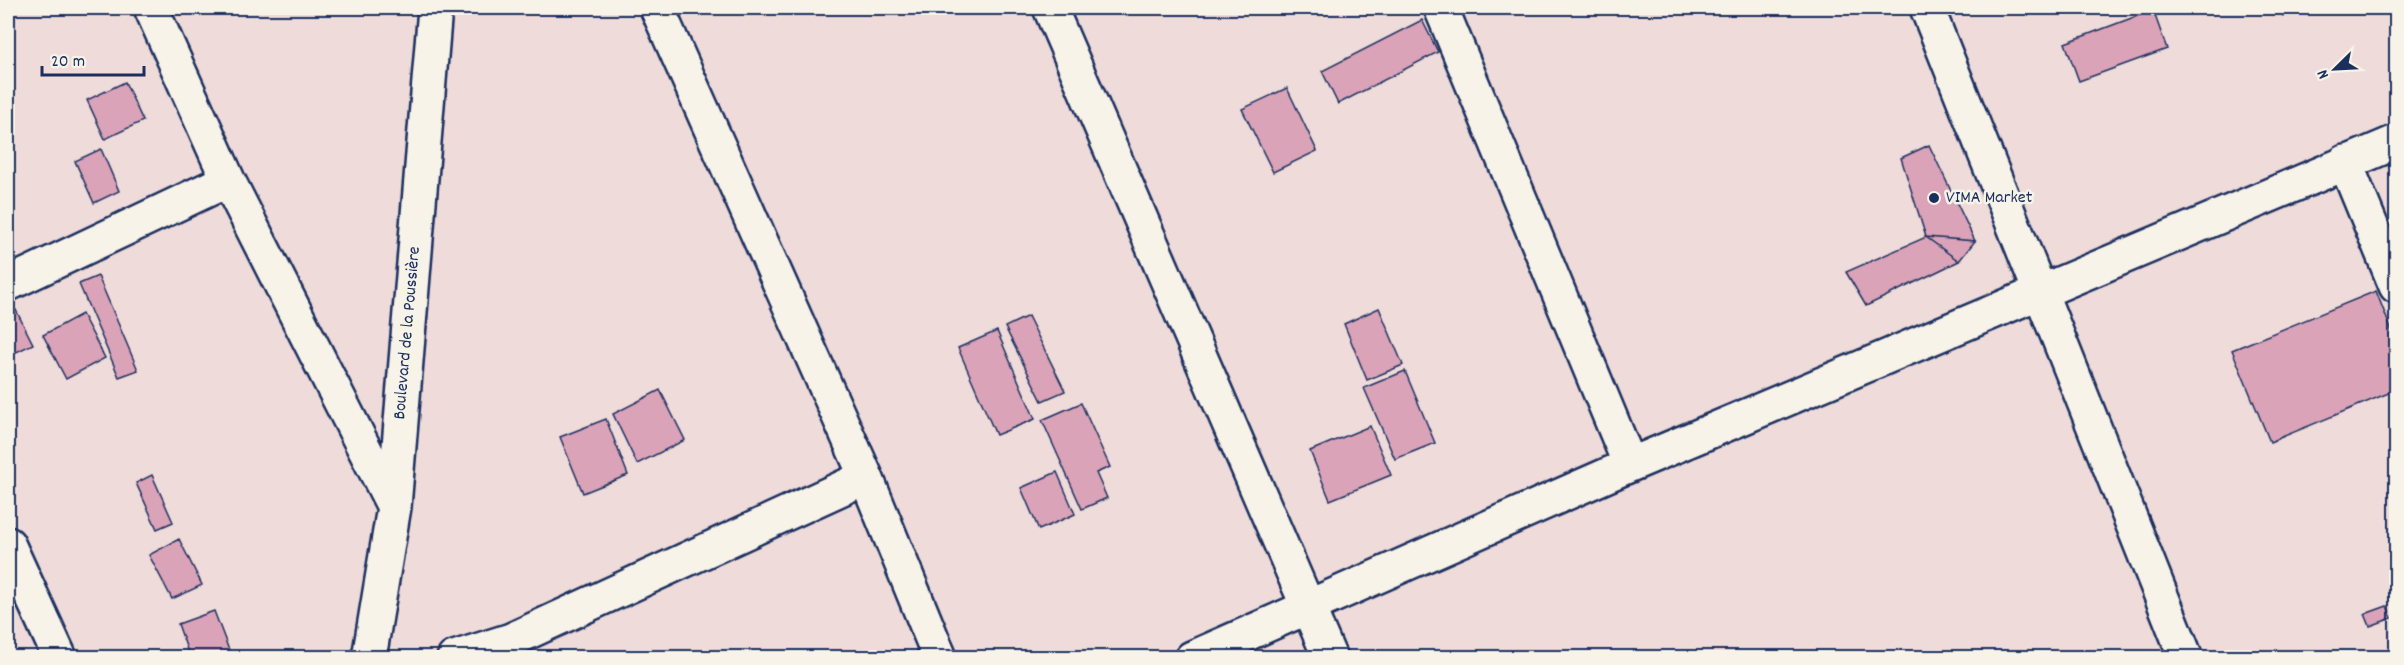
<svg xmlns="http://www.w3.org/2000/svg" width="2404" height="665" viewBox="0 0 2404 665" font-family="Dekko,sans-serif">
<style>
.building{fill:#daa3b8;stroke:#1b2f5e;stroke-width:1.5}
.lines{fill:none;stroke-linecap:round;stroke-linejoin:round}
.minor-casing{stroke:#1b2f5e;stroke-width:38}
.minor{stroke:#f7f3e8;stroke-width:33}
.poi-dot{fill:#1b2f5e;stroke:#f7f3e8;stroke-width:2}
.labels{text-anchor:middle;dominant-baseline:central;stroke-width:5;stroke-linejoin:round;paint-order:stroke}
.poi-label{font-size:18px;fill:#1b2f5e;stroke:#f7f3e8;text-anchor:start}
.street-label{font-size:18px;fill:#1b2f5e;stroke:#f7f3e8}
</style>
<rect width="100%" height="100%" fill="#eedbda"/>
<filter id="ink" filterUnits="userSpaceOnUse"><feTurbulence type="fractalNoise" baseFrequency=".0167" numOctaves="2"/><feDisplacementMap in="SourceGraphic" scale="12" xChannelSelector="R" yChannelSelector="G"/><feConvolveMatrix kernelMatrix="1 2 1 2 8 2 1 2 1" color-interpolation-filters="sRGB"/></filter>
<g filter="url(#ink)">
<!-- building -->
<path class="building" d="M2280 8H2303L2283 16Z
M2153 10 2167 49 2079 81 2065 43Z
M1422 20 1438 52 1338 104 1322 71Z
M125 82 143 121 105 139 87 100Z
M1287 88 1317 151 1273 172 1242 109Z
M1929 145 1975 241 1926 237 1901 158Z
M101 149 119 191 94 203 75 161Z
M1926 237 1959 261 1866 306 1846 272Z
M1926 237 1975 241 1959 261Z
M98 276 138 370 119 377 79 284Z
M2376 291 2396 342V390L2270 442 2232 350Z
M1379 308 1403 365 1367 380 1344 324Z
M16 310 33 344 8 356V314Z
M82 314 105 358 66 379 43 335Z
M1028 316 1065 391 1042 401 1005 327Z
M997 331 1035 419 996 435 958 348Z
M1405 371 1435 443 1395 459 1364 388Z
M660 390 685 440 637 464 613 414Z
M1081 403 1110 467 1096 473 1107 498 1082 509 1042 420Z
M606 419 628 475 583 493 560 437Z
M1370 426 1391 475 1330 500 1310 451Z
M1057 472 1075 514 1039 530 1021 488Z
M152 475 173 522 157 529 136 483Z
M179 539 202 585 172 599 149 555Z
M2387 606 2392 618 2370 626 2365 614Z
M214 611 232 658H190L178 624Z"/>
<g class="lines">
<!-- minor casing -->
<g class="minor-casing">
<path id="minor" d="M151 8 228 180 394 507
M657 8 866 477 940 658
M1050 8 1330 658
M1441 8 1630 465
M1927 8 2186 658
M2345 162 2396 286
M8 284 228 180
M8 544 60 658
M369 658 394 507 435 8
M454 658 511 640 866 477
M1192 658 1630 465 2396 142"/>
</g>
<!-- minor -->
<use href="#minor" class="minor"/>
</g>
</g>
<!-- markers -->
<circle class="poi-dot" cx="1934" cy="198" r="6"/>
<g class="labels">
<!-- poi labels -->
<g class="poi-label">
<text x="1946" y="198">VIMA Market</text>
</g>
<!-- street labels -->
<g class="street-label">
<text transform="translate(408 333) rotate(-85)">Boulevard de la Poussière</text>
</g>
</g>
<!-- margin -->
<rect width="2404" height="665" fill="none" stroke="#f7f3e8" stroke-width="30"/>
<rect x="15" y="15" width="2374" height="635" fill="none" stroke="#1b2f5e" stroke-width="2" filter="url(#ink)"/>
<!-- north arrow -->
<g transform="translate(2335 69) rotate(246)" stroke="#f7f3e8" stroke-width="4.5" paint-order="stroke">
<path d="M0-4.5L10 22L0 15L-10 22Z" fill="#1b2f5e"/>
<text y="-9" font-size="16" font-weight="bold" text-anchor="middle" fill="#1b2f5e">N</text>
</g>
<!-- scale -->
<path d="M42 66v9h102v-9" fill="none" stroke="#1b2f5e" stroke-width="3"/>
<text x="51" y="66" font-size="18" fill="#1b2f5e" stroke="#f7f3e8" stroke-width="4.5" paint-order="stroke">20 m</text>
</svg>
